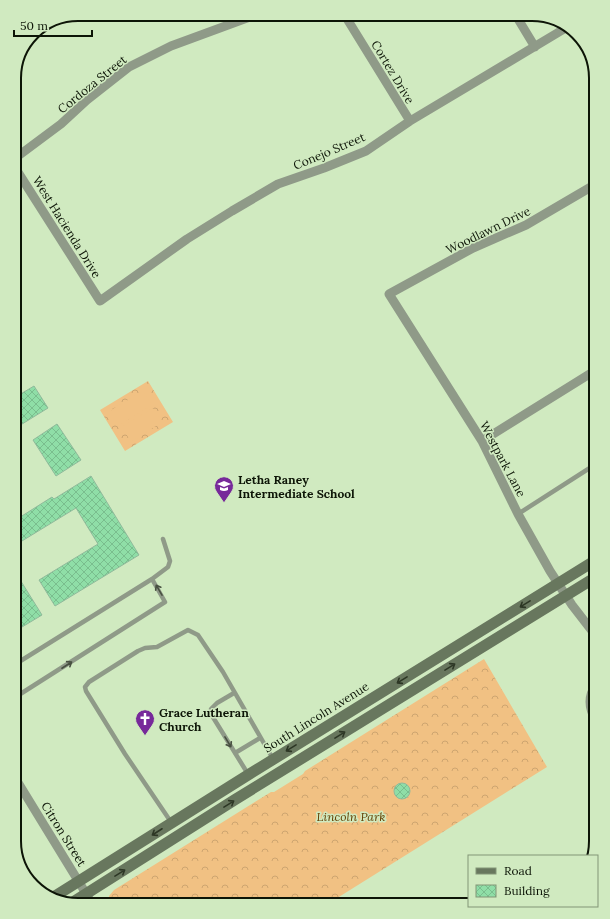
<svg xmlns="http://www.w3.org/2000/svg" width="610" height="919" viewBox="0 0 610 919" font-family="Lora,serif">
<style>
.forest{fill:url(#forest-crowns)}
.garden{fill:#f1c183}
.building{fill:url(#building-cross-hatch);stroke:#90ba9b}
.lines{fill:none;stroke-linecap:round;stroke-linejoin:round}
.service{stroke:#8f9a88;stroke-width:4.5}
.minor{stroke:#8f9a88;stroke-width:9}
.secondary{stroke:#68775e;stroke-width:11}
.oneway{stroke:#485141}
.oneway2{stroke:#2d3725}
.labels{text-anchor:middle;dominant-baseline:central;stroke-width:3;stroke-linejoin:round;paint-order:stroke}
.street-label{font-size:12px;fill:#0d1507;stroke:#d0eac0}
.poi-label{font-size:12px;font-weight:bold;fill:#0d1507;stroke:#d0eac0;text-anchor:start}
.park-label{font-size:12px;font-style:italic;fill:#633f02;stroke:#d0eac0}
.rim{fill:none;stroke:#0d1507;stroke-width:2}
</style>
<defs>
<pattern id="forest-crowns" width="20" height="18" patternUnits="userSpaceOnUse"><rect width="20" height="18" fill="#f1c183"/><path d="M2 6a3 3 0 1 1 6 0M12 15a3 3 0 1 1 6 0" fill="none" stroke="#cda570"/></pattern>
<pattern id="building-cross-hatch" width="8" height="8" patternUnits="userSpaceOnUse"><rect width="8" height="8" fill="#8fdea7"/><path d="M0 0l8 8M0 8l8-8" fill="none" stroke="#7abe8e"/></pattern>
</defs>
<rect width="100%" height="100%" fill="#d0eac0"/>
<!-- forest -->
<path class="forest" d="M148 381 173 422 125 451 100 410Z
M484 659 547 767 326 905H112L109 899V896L114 890 271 792H274L303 774 305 771Z"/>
<!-- garden -->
<path class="garden" d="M143 391 152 405 120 425 111 410Z
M153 408 162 422 131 442 122 427Z"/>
<!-- building -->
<path class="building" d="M34 386 48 408 14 429V398Z
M57 424 81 460 56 476 33 440Z
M91 476 139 555 55 606 39 580 98 544 76 508 17 544 14 539V521L52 497 54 499Z
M14 570 42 615 17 630 14 625Z
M394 791a8 8 0 1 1 16 0a8 8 0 1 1-16 0Z"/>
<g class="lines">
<!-- service -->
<path class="service" d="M518 514 596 464
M152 579 168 567 170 561 163 539
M234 693 217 703 211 709V714L248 774
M14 698 165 602 152 579 14 665
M235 753 260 738
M171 822 125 754 86 691 85 687 89 682 138 651 145 648 157 647 188 630 198 635 223 672 273 759"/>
<!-- minor -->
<path class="minor" d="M344 14 410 121
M515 14 535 47
M14 159 61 124 87 100 129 67 171 46 258 14
M14 166 100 301 187 239 232 211 278 184 324 168 366 151 410 121 569 26
M482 441 596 370
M596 636 572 605 550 571 518 514 482 441 389 294 473 248 526 225 596 184
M596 721C589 709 587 697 596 685
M14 776 93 905"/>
<!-- secondary -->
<path class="secondary" d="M52 898 248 775 596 560
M70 904 236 799 596 577"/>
</g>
<!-- one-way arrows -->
<defs><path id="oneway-shaft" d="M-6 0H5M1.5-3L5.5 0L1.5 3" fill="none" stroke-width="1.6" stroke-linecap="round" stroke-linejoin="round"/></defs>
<g class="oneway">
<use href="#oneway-shaft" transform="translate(159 590) rotate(-120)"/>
<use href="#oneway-shaft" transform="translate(67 665) rotate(-33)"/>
<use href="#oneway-shaft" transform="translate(228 742) rotate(59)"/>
</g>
<g class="oneway2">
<use href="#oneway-shaft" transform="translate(525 604) rotate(148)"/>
<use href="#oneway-shaft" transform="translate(450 667) rotate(-32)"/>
<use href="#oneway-shaft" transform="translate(402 680) rotate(148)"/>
<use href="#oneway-shaft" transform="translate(340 735) rotate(-32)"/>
<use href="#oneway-shaft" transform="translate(291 748) rotate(148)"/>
<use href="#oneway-shaft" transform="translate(229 804) rotate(-32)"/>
<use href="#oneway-shaft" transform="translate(157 832) rotate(147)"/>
<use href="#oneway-shaft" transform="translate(120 873) rotate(-32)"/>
</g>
<!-- icons -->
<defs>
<g id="school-pin" transform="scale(1)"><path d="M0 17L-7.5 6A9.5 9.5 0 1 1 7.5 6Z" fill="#77299a" stroke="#d0eac0"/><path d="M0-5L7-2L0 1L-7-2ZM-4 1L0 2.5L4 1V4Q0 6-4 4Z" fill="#fff"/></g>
<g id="church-pin" transform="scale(1)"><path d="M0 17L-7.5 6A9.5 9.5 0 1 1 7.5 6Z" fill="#77299a" stroke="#d0eac0"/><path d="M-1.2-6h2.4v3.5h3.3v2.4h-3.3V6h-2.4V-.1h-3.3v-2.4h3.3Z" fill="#fff"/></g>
</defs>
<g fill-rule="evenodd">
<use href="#school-pin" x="224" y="486"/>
<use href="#church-pin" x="145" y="719"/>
</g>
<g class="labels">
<!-- street labels -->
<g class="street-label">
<text transform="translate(393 72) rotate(59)">Cortez Drive</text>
<text transform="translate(92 84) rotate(-39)">Cordoza Street</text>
<text transform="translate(329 151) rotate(-23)">Conejo Street</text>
<text transform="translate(67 227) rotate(58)">West Hacienda Drive</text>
<text transform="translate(488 230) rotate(-26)">Woodlawn Drive</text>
<text transform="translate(503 459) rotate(62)">Westpark Lane</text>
<text transform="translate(316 717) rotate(-32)">South Lincoln Avenue</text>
<text transform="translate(64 834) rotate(58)">Citron Street</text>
</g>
<!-- poi labels -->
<g class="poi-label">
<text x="238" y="479">Letha Raney<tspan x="238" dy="14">Intermediate School</tspan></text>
<text x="159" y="712">Grace Lutheran<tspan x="159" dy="14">Church</tspan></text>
</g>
<!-- park labels -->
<g class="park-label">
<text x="351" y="816">Lincoln Park</text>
</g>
</g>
<!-- crop -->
<path d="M0 0H610V919H0ZM78 21H532A57 57 0 0 1 589 78V841A57 57 0 0 1 532 898H78A57 57 0 0 1 21 841V78A57 57 0 0 1 78 21Z" fill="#d0eac0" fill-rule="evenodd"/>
<path class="rim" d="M78 21H532A57 57 0 0 1 589 78V841A57 57 0 0 1 532 898H78A57 57 0 0 1 21 841V78A57 57 0 0 1 78 21Z"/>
<!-- legend -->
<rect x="468" y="855" width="130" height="52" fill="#d0eac0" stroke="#829576"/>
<rect x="476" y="868" width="20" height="6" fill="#68775e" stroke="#829576"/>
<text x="504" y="875" font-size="12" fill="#0d1507">Road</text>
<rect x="476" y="885" width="20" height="12" fill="url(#building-cross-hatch)" stroke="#829576"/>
<text x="504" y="895" font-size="12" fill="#0d1507">Building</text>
<!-- scale -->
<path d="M14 30v6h78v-6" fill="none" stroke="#0d1507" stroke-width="2"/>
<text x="20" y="30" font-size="12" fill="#0d1507" stroke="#d0eac0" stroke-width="3" paint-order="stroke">50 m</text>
</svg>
